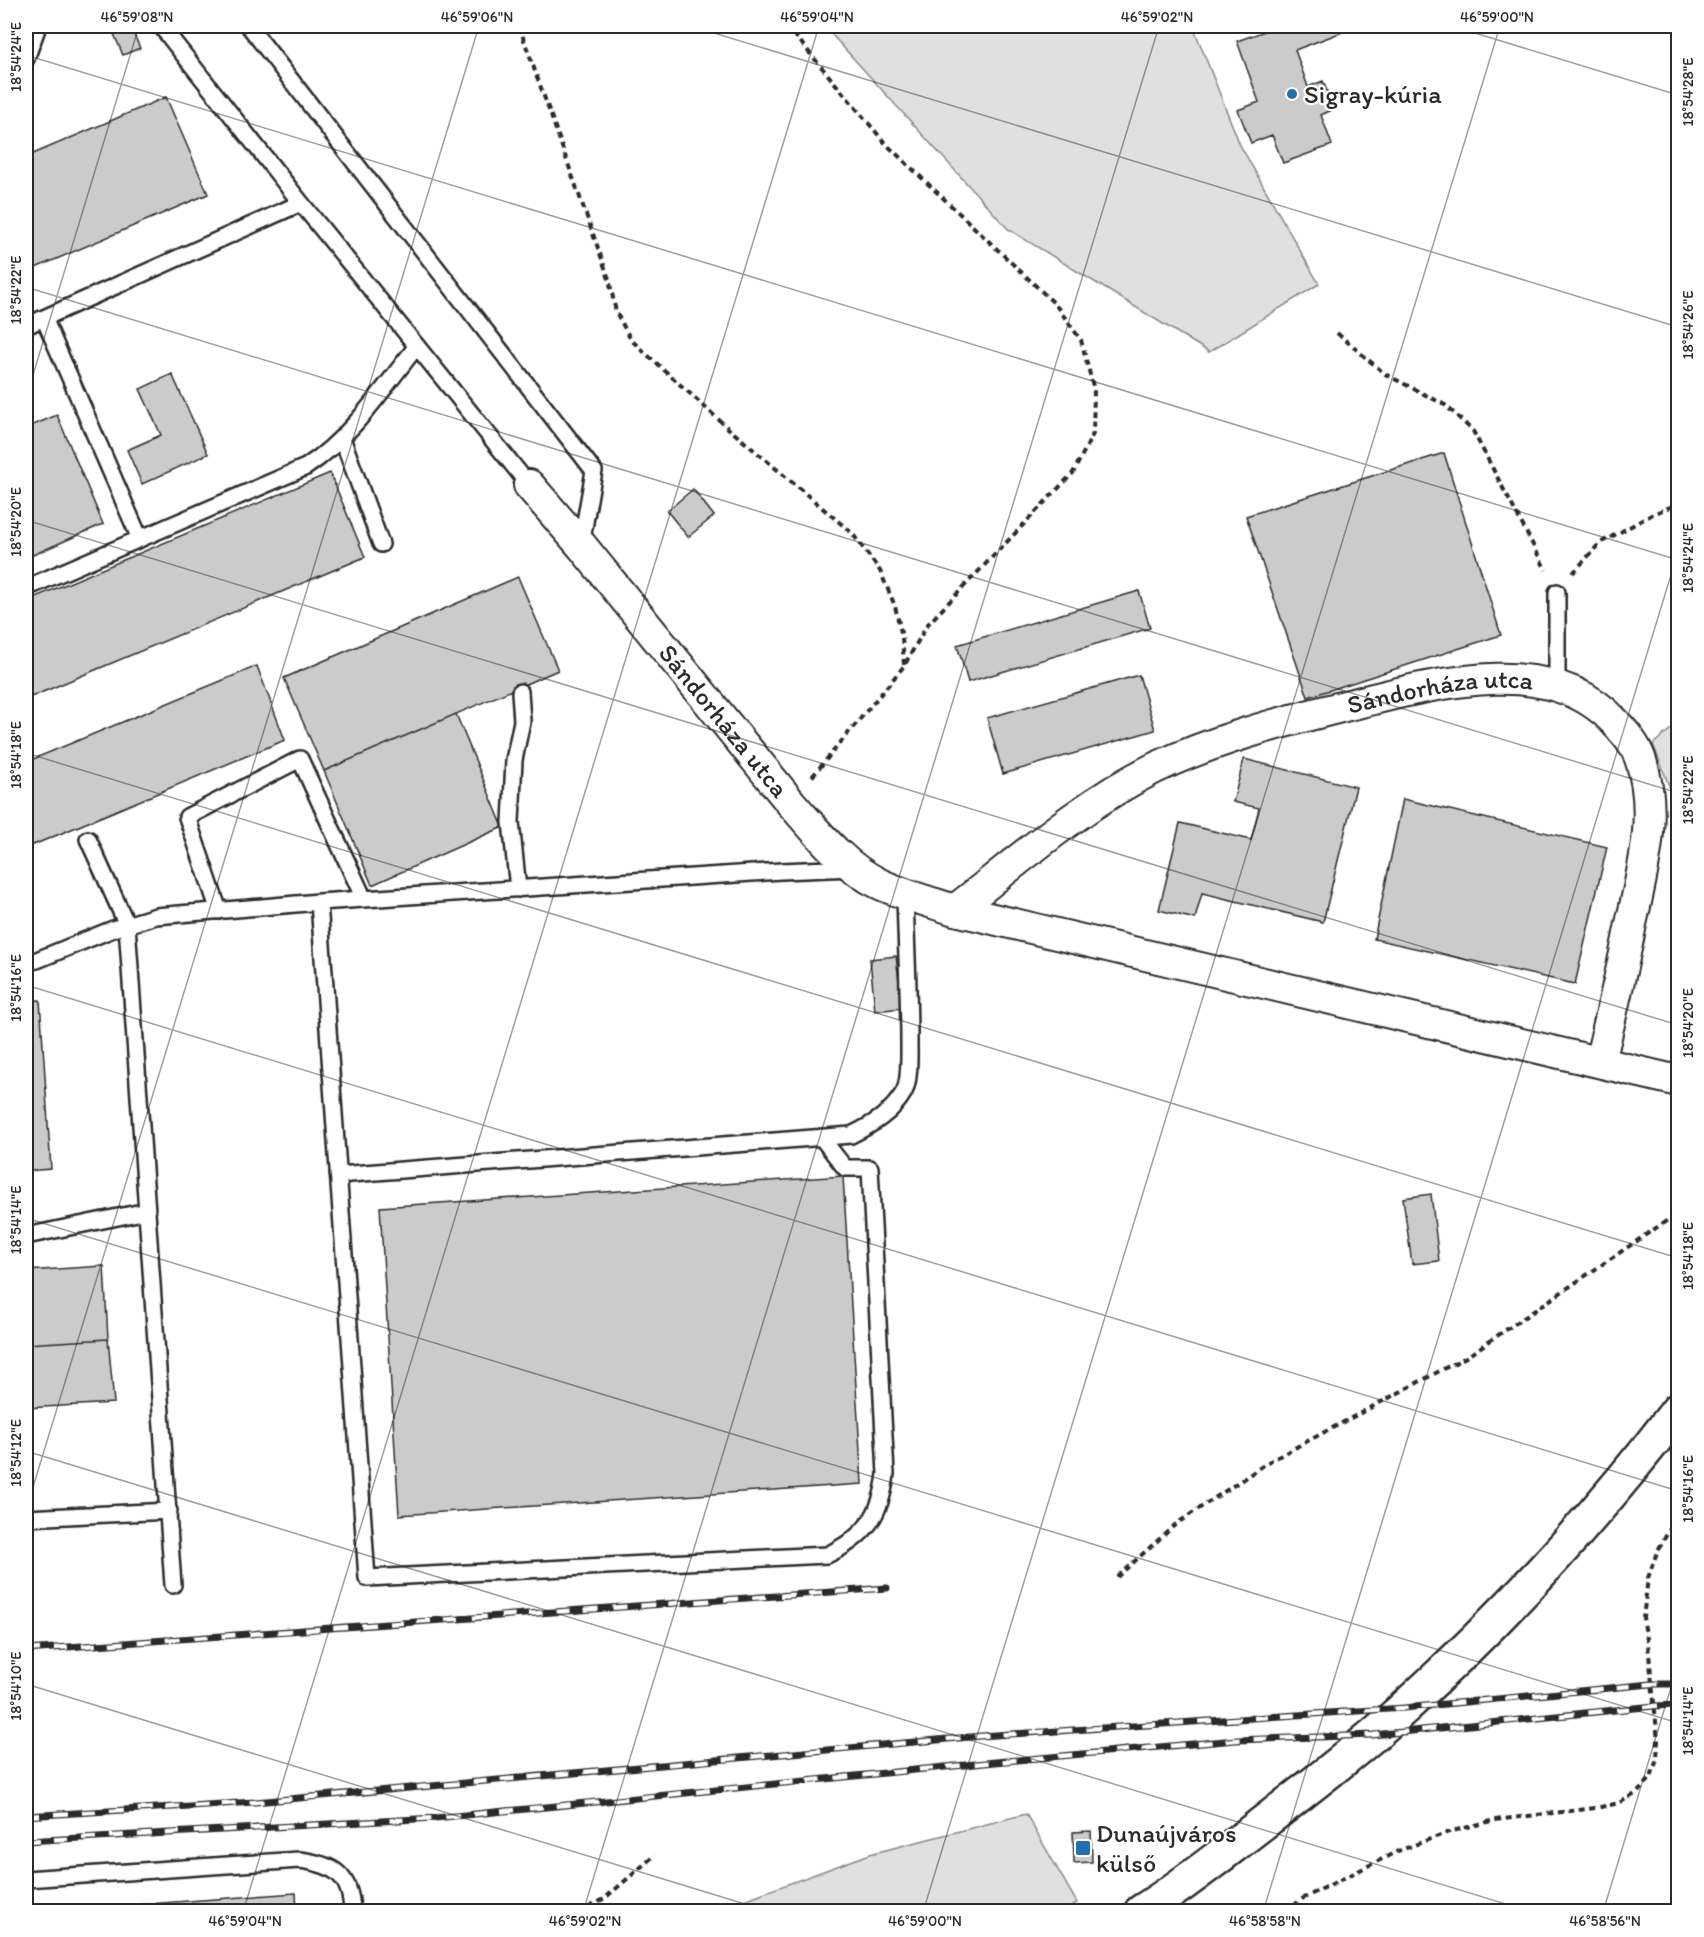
<svg xmlns="http://www.w3.org/2000/svg" width="1704" height="1937" viewBox="0 0 1704 1937" font-family="Itim,sans-serif">
<style>
.green{fill:#e0e0e0;stroke:#868686;stroke-width:1.5}
.building{fill:#cbcbcb;stroke:#2b2b2b;stroke-width:1.5}
.lines{fill:none;stroke-linecap:round;stroke-linejoin:round}
.lane-casing{stroke:#2b2b2b;stroke-width:20}
.street-casing{stroke:#2b2b2b;stroke-width:34}
.primary-casing{stroke:#2b2b2b;stroke-width:38}
.path{stroke:#2b2b2b;stroke-width:4;stroke-dasharray:6 4.5;stroke-linecap:butt}
.lane{stroke:#fff;stroke-width:15}
.street{stroke:#fff;stroke-width:30}
.primary{stroke:#fff;stroke-width:33}
.rail-casing{stroke:#2b2b2b;stroke-width:7}
.rail{stroke:#fff;stroke-width:4.5;stroke-dasharray:14;stroke-linecap:butt}
.ticks{fill:none;stroke:#2b2b2b;stroke-width:1.5;stroke-opacity:0.45}
.poi-dot{fill:#1f6fb2;stroke:#fff;stroke-width:2}
.labels{text-anchor:middle;dominant-baseline:central;stroke-width:4.5;stroke-linejoin:round;paint-order:stroke}
.poi-label{font-size:26px;fill:#2b2b2b;stroke:#fff;text-anchor:start}
.street-label{font-size:26px;fill:#2b2b2b;stroke:#fff}
.neatline{fill:none;stroke:#2b2b2b;stroke-width:2}
.ticks-label{font-size:15px;text-anchor:middle;fill:#2b2b2b}
</style>
<rect width="100%" height="100%" fill="#fff"/>
<filter id="ink" filterUnits="userSpaceOnUse"><feTurbulence type="fractalNoise" baseFrequency=".0167" numOctaves="2"/><feDisplacementMap in="SourceGraphic" scale="12" xChannelSelector="R" yChannelSelector="G"/><feConvolveMatrix kernelMatrix="1 2 1 2 8 2 1 2 1" color-interpolation-filters="sRGB"/></filter>
<g filter="url(#ink)">
<!-- green -->
<path class="green" d="M824 26H1193L1240 145 1319 284 1209 352 1008 229Z
M1678 723V809L1653 744Z
M1026 1814 1077 1903 1063 1911H714L870 1854Z"/>
<!-- building -->
<path class="building" d="M113 26H130L140 48 123 55 111 27Z
M1279 26H1358L1295 50 1308 87 1323 81 1334 109 1321 115 1332 145 1283 163 1272 135 1251 143 1238 110 1259 102 1237 41Z
M166 97 208 194 26 272V157Z
M172 374 208 454 142 484 127 450 161 435 140 389Z
M57 415 103 524 26 558V428Z
M1444 453 1501 635 1308 697 1246 516Z
M330 473 365 557 26 699V601Z
M693 489 714 516 688 537 667 511Z
M518 577 558 670 324 771 284 678Z
M1139 591 1150 628 968 682 957 645Z
M257 666 285 740 26 848V762Z
M1139 675 1155 730 1003 774 987 718Z
M456 714 503 827 372 885 324 771Z
M1244 759 1356 787 1323 922 1202 893 1195 919 1159 910 1180 823 1251 840 1259 808 1233 802Z
M1403 799 1607 847 1575 984 1374 939Z
M896 956 902 1008 875 1011 870 959Z
M40 1000 51 1169 26 1171V1001Z
M843 1176 862 1484 399 1515 380 1207Z
M1431 1194 1439 1261 1412 1264 1403 1198Z
M104 1266 108 1339 26 1344V1271Z
M108 1339 114 1403 26 1408V1344Z
M1091 1831 1092 1862 1074 1863 1073 1832Z
M296 1893 297 1912H39Z"/>
<g class="lines">
<!-- lane casing -->
<g class="lane-casing">
<path id="lane" d="M161 26 301 203 529 485
M249 26 594 471 581 545
M26 59 38 26
M44 318 140 539
M26 326 301 203
M342 438 381 544
M26 588 306 467C352 437 383 388 417 346
M1557 687V592
M88 839 127 925 173 1585
M518 889 511 822 514 760 522 721 520 692
M319 902 367 1578 827 1555C865 1537 881 1516 886 1474L870 1168H845L821 1137
M219 911 187 817 300 759 364 899
M26 962 37 960 113 929 156 916 319 902 781 871 853 868
M338 1175 851 1135C872 1125 892 1113 904 1092 910 1081 909 1055 909 1042 909 992 906 943 905 893
M26 1236 147 1211
M26 1518 169 1511
M26 1879 299 1860C333 1864 351 1874 352 1912"/>
</g>
<!-- street casing -->
<g class="street-casing">
<g id="street">
<path id="s1" d="M529 485 581 545 791 803C817 832 844 867 880 884 904 895 930 902 955 910L1678 1081"/>
<path id="s2" d="M955 910C1019 860 1082 804 1155 768 1214 740 1278 723 1341 707 1424 687 1548 648 1615 722 1625 733 1635 744 1640 758 1659 812 1643 870 1631 924 1622 970 1611 1016 1600 1062"/>
</g>
</g>
<!-- primary casing -->
<g class="primary-casing">
<path id="primary" d="M1141 1912C1183 1886 1221 1855 1259 1826 1308 1788 1358 1750 1404 1708 1502 1619 1597 1515 1678 1410"/>
</g>
<!-- path -->
<path class="path" d="M519 26 609 279 616 312 631 340 728 428 852 533 880 571 895 606 902 637 904 665
M787 26 886 144 1055 304 1081 340 1094 390 1093 434 1073 473 927 625 904 666 811 778
M1337 333 1385 374 1445 405 1473 431 1546 570
M1573 573 1600 543 1655 513 1678 504
M1117 1577 1176 1524 1270 1461 1466 1357 1678 1213
M580 1912 604 1899 655 1855
M1285 1912 1302 1899 1398 1851 1449 1832 1495 1820 1596 1808 1619 1803 1637 1793 1651 1778 1657 1759 1658 1741 1648 1644 1643 1618 1648 1578 1657 1552 1678 1514"/>
<!-- lane -->
<use href="#lane" class="lane"/>
<!-- street -->
<use href="#street" class="street"/>
<!-- primary -->
<use href="#primary" class="primary"/>
<!-- rail casing -->
<g class="rail-casing">
<path id="rail" d="M26 1650 887 1588
M26 1816 255 1802 981 1736 1404 1708 1651 1684H1678
M26 1841 435 1818 985 1763 1236 1740 1373 1735 1654 1706 1678 1705"/>
</g>
<!-- rail -->
<use href="#rail" class="rail"/>
</g>
</g>
<!-- ticks -->
<path class="ticks" d="M691 26 1678 327M1452 26 1678 95M26 55 1678 560M26 287 1678 793M26 398 139 26M26 520 1678 1025M26 753 1678 1258M26 985 1678 1491M26 1218 1678 1723M26 1451 1532 1912M26 1510 479 26M26 1684 771 1912M243 1912 819 26M583 1912 1159 26M923 1912 1500 26M1263 1912 1678 552M1603 1912 1678 1664"/>
<!-- markers -->
<g class="poi-dot">
<circle cx="1292" cy="94" r="6"/>
<rect x="1075" y="1840" width="16" height="16" rx="3"/>
</g>
<g class="labels">
<!-- poi labels -->
<g class="poi-label">
<text x="1304" y="94">Sigray-kúria</text>
<text x="1096" y="1833">Dunaújváros<tspan x="1096" dy="30">külső</tspan></text>
</g>
<!-- street labels -->
<g class="street-label">
<text stroke="none"><textPath href="#s2" startOffset="543">Sándorháza utca</textPath></text>
<text stroke="none"><textPath href="#s1" startOffset="306">Sándorháza utca</textPath></text>
</g>
</g>
<!-- margin -->
<rect width="1704" height="1937" fill="none" stroke="#fff" stroke-width="66"/>
<rect x="33" y="33" width="1638" height="1871" class="neatline"/>
<g class="ticks-label">
<text x="137" y="22">46°59'08"N</text>
<text x="477" y="22">46°59'06"N</text>
<text x="817" y="22">46°59'04"N</text>
<text x="1157" y="22">46°59'02"N</text>
<text x="1497" y="22">46°59'00"N</text>
<text transform="translate(16 57) rotate(-90)" y="5">18°54'24"E</text>
<text transform="translate(1688 92) rotate(-90)" y="5">18°54'28"E</text>
<text transform="translate(16 290) rotate(-90)" y="5">18°54'22"E</text>
<text transform="translate(1688 325) rotate(-90)" y="5">18°54'26"E</text>
<text transform="translate(16 522) rotate(-90)" y="5">18°54'20"E</text>
<text transform="translate(1688 558) rotate(-90)" y="5">18°54'24"E</text>
<text transform="translate(16 755) rotate(-90)" y="5">18°54'18"E</text>
<text transform="translate(1688 790) rotate(-90)" y="5">18°54'22"E</text>
<text transform="translate(16 988) rotate(-90)" y="5">18°54'16"E</text>
<text transform="translate(1688 1023) rotate(-90)" y="5">18°54'20"E</text>
<text transform="translate(16 1220) rotate(-90)" y="5">18°54'14"E</text>
<text transform="translate(1688 1256) rotate(-90)" y="5">18°54'18"E</text>
<text transform="translate(16 1453) rotate(-90)" y="5">18°54'12"E</text>
<text transform="translate(1688 1489) rotate(-90)" y="5">18°54'16"E</text>
<text transform="translate(16 1686) rotate(-90)" y="5">18°54'10"E</text>
<text transform="translate(1688 1721) rotate(-90)" y="5">18°54'14"E</text>
<text x="245" y="1926">46°59'04"N</text>
<text x="585" y="1926">46°59'02"N</text>
<text x="925" y="1926">46°59'00"N</text>
<text x="1265" y="1926">46°58'58"N</text>
<text x="1605" y="1926">46°58'56"N</text>
</g>
</svg>
